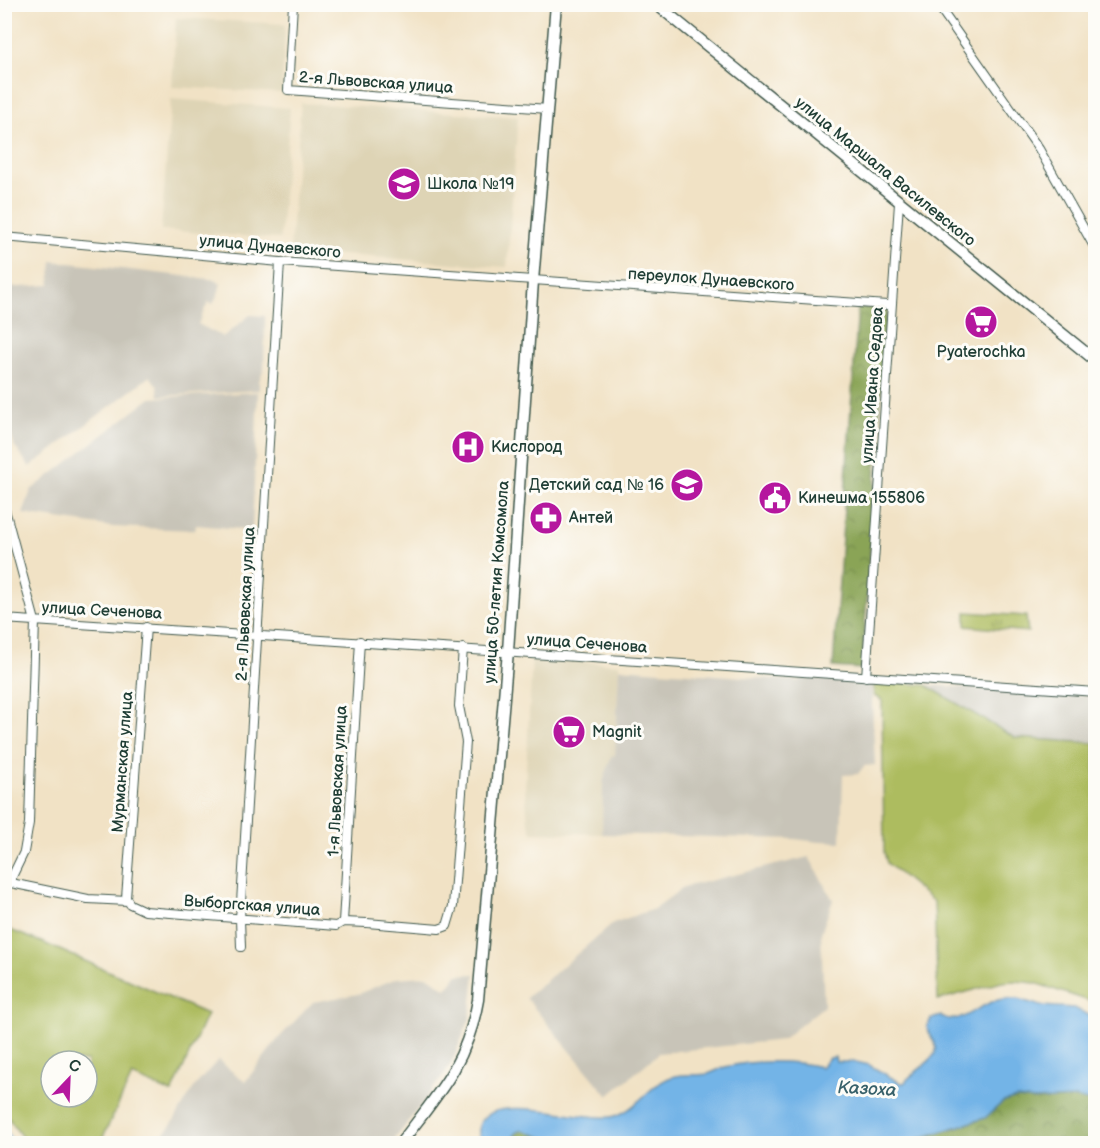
<svg xmlns="http://www.w3.org/2000/svg" width="1100" height="1148" viewBox="0 0 1100 1148" font-family="'Balsamiq Sans',sans-serif">
<style>
.built{fill:#ded4b5}
.industrial{fill:#c8c4b8}
.green{fill:#adbc5f;stroke:#667c4a;stroke-width:1.5;fill-rule:evenodd}
.forest{fill:url(#forest-crowns);stroke:#547045;stroke-width:1.5}
.park{fill:url(#park-tufts);stroke:#667c4a;stroke-width:1.5}
.water{fill:#73b4e7;stroke:#49788e;stroke-width:1.5}
.lines{fill:none;stroke-linecap:round;stroke-linejoin:round}
.stream{stroke:#73b4e7;stroke-width:2}
.street-casing{stroke:#3e564a;stroke-width:10}
.secondary-casing{stroke:#3e564a;stroke-width:13}
.street{stroke:#fff;stroke-width:8}
.secondary{stroke:#fff;stroke-width:10}
.labels{text-anchor:middle;dominant-baseline:central;stroke-width:6;stroke-linejoin:round;paint-order:stroke}
.street-label{font-size:16px;fill:#1f3d34;stroke:#fdfcf7}
.poi-label{font-size:16px;fill:#1f3d34;stroke:#fdfcf7;text-anchor:start}
.water-label{font-size:18px;font-style:italic;fill:#38616a;stroke:#fdfcf7}
</style>
<defs>
<pattern id="forest-crowns" width="20" height="18" patternUnits="userSpaceOnUse" patternTransform="scale(1.5)"><rect width="20" height="18" fill="#8aa456"/><path d="M2 6a3 3 0 1 1 6 0M12 15a3 3 0 1 1 6 0" fill="none" stroke="#708748"/></pattern>
<pattern id="park-tufts" width="24" height="20" patternUnits="userSpaceOnUse" patternTransform="scale(1.5)"><rect width="24" height="20" fill="#adbc5f"/><path d="M3 7l-1-3M5 7V3M7 7l1-3M15 17l-1-3M17 17v-4M19 17l1-3" fill="none" stroke="#8c9a4f"/></pattern>
</defs>
<rect width="100%" height="100%" fill="#fdfcf7"/>
<filter id="ink" filterUnits="userSpaceOnUse"><feTurbulence type="fractalNoise" baseFrequency=".0167" numOctaves="2"/><feDisplacementMap in="SourceGraphic" scale="12" xChannelSelector="R" yChannelSelector="G"/><feConvolveMatrix kernelMatrix="1 2 1 2 8 2 1 2 1" color-interpolation-filters="sRGB"/></filter>
<filter id="wash" filterUnits="userSpaceOnUse"><feTurbulence type="fractalNoise" baseFrequency=".008" numOctaves="4" result="noise"/><feDisplacementMap in="SourceGraphic" scale="24" xChannelSelector="R" yChannelSelector="G"/><feGaussianBlur stdDeviation="1.35" result="paint"/><feColorMatrix in="noise" values="0 0 0 0 0 0 0 0 0 0 0 0 0 0 0 0 0 1.4 0 .05"/><feComposite in="paint" operator="in"/></filter>
<g filter="url(#wash)">
<rect width="100%" height="100%" fill="#f1e2c5"/>
<!-- built -->
<path class="built" d="M176 18 285 24 282 93 172 87Z
M171 99 290 108 280 239 161 230Z
M301 103 518 117 507 267 290 251Z
M532 659 619 664 615 755 611 758 603 782 602 834 532 832 528 821 525 789Z"/>
<!-- industrial -->
<path class="industrial" d="M52 261 218 280V283H221L218 294 213 304 208 302 198 324 223 337 250 315 265 316 264 369 259 381V390L159 396 158 387 150 376 30 467 15 447 5 415V288L50 285Z
M258 392 252 530 196 525 195 530 113 527 23 514 31 490 151 398Z
M619 668 799 681 800 677 871 681 875 765 864 766 858 774 843 775 841 842 820 841 819 842 794 839 602 834 603 782 611 757 615 755Z
M926 685 1095 696V743L1015 738Z
M809 857 833 900 821 933 824 1006 782 1040 659 1053 608 1096 526 998 613 923 654 909 684 887Z
M475 974 470 1018 454 1057 448 1069 392 1143 175 1144 163 1134 172 1124 195 1086 218 1060 245 1082 278 1039 313 1002 358 994 397 978 427 976 446 989 457 975Z"/>
<!-- green -->
<path class="green" d="M874 681 926 685 1015 738 1095 743V1003L1035 983 1015 981 1002 982 938 1000 934 902 887 863 884 852 882 700 874 696Z
M5 928 46 944 207 1014 172 1093 132 1076 100 1143H26L5 1113ZM51 1061H87V1097H51Z"/>
<!-- forest -->
<path class="forest" d="M858 307 887 309 862 669 833 667Z
M1017 1098 1034 1100 1076 1098 1095 1103V1143L904 1144 985 1118 1003 1102Z
M522 1130 562 1143 510 1144 516 1133Z"/>
<!-- park -->
<path class="park" d="M966 612 1026 616 1028 632 966 626Z"/>
<!-- water -->
<path class="water" d="M1018 999 1041 1006 1074 1008 1095 1018V1103L1076 1098 1034 1100 1017 1098 1003 1102 985 1118 904 1143 562 1144 522 1130 516 1133 510 1143H480C479 1137 478 1127 481 1121 498 1093 584 1121 611 1117 635 1113 649 1084 672 1077 683 1073 697 1076 708 1074 714 1072 719 1069 725 1067 753 1060 793 1060 821 1067L829 1058 835 1057 836 1062H856L869 1065 901 1083H904C911 1073 936 1060 936 1049 936 1041 928 1035 927 1027L931 1019 941 1016C961 1028 978 1004 998 1000 1005 998 1012 999 1018 999Z"/>
<g class="lines">
<!-- stream -->
<path class="stream" d="M4 1127 13 1144"/>
</g>
</g>
<g filter="url(#ink)">
<g class="lines">
<!-- street casing -->
<g class="street-casing">
<path id="street" d="M293 4 288 90 548 109
M937 4 1039 149 1096 250
M4 237 280 262 887 305
M1091 357 1096 348
M4 506 35 621 29 823 24 852 9 883
M4 619C368 641 732 668 1096 692
M146 627 126 898 130 904 145 911 336 926 343 922 367 923 439 929 447 926 453 906 466 742 459 706 463 648
M866 677 899 203
M6 882 88 899 128 901
M343 922 360 641
M241 947 240 919 280 262"/>
</g>
<!-- secondary casing -->
<g class="secondary-casing">
<path id="secondary" d="M656 4 1096 361
M400 1144C438 1094 467 1064 478 1000L508 651 533 281 556 4"/>
</g>
<!-- street -->
<use href="#street" class="street"/>
<!-- secondary -->
<use href="#secondary" class="secondary"/>
</g>
</g>
<!-- icons -->
<defs>
<g id="school-disc" transform="scale(1.725)"><circle r="9.5" fill="#b5179e" stroke="#fdfcf7"/><path d="M0-5L7-2L0 1L-7-2ZM-4 1L0 2.5L4 1V4Q0 6-4 4Z" fill="#fff"/></g>
<g id="supermarket-disc" transform="scale(1.725)"><circle r="9.5" fill="#b5179e" stroke="#fdfcf7"/><path d="M-6-5.5h2.5l.6 2H6L4.5 2H-2.5L-4.4-4H-6ZM-1.5 3.2a1.3 1.3 0 1 0 .1 0ZM3 3.2a1.3 1.3 0 1 0 .1 0Z" fill="#fff"/></g>
<g id="hospital-disc" transform="scale(1.725)"><circle r="9.5" fill="#b5179e" stroke="#fdfcf7"/><path d="M-5-5h3v3.5h4V-5h3V5h-3V1.5h-4V5h-3Z" fill="#fff"/></g>
<g id="civic-disc" transform="scale(1.725)"><circle r="9.5" fill="#b5179e" stroke="#fdfcf7"/><path d="M-.6-6.5H3V-4.5H.6V-3L4-1V1h2V6H-6V1h2V-1L-.6-3ZM-1.2 2.5V6h2.4V2.5Z" fill="#fff"/></g>
<g id="pharmacy-disc" transform="scale(1.725)"><circle r="9.5" fill="#b5179e" stroke="#fdfcf7"/><path d="M-2-6h4v4h4v4h-4v4h-4v-4h-4v-4h4Z" fill="#fff"/></g>
</defs>
<g fill-rule="evenodd">
<use href="#school-disc" x="404" y="184"/>
<use href="#supermarket-disc" x="981" y="322"/>
<use href="#hospital-disc" x="468" y="447"/>
<use href="#school-disc" x="687" y="485"/>
<use href="#civic-disc" x="775" y="498"/>
<use href="#pharmacy-disc" x="546" y="518"/>
<use href="#supermarket-disc" x="569" y="732"/>
</g>
<g class="labels">
<!-- street labels -->
<g class="street-label">
<text transform="translate(376 83) rotate(4)">2-я Львовская улица</text>
<text transform="translate(885 172) rotate(39)">улица Маршала Василевского</text>
<text transform="translate(270 247) rotate(5)">улица Дунаевского</text>
<text transform="translate(711 280) rotate(4)">переулок Дунаевского</text>
<text transform="translate(873 385) rotate(-86)">улица Ивана Седова</text>
<text transform="translate(497 582) rotate(-86)">улица 50-летия Комсомола</text>
<text transform="translate(246 604) rotate(-87)">2-я Львовская улица</text>
<text transform="translate(102 611) rotate(3)">улица Сеченова</text>
<text transform="translate(587 644) rotate(4)">улица Сеченова</text>
<text transform="translate(123 762) rotate(-86)">Мурманская улица</text>
<text transform="translate(338 781) rotate(-87)">1-я Львовская улица</text>
<text transform="translate(252 906) rotate(4)">Выборгская улица</text>
</g>
<!-- poi labels -->
<g class="poi-label">
<text x="427" y="184">Школа №19</text>
<text x="981" y="352" text-anchor="middle">Pyaterochka</text>
<text x="491" y="447">Кислород</text>
<text x="664" y="485" text-anchor="end">Детский сад № 16</text>
<text x="798" y="498">Кинешма 155806</text>
<text x="569" y="518">Антей</text>
<text x="592" y="732">Magnit</text>
</g>
<!-- water labels -->
<g class="water-label">
<text transform="translate(867 1089) rotate(3)">Казоха</text>
</g>
</g>
<!-- margin -->
<rect width="1100" height="1148" fill="none" stroke="#fdfcf7" stroke-width="24"/>
<!-- north arrow -->
<g transform="translate(69 1079) rotate(23)"><circle r="28" fill="#fdfcf7" stroke="#a4b0a9" stroke-width="1.5"/>
<path d="M0-4.5L10 22L0 15L-10 22Z" fill="#b5179e"/>
<text y="-9" font-size="16" font-weight="bold" text-anchor="middle" fill="#1f3d34">С</text>
</g>
</svg>
